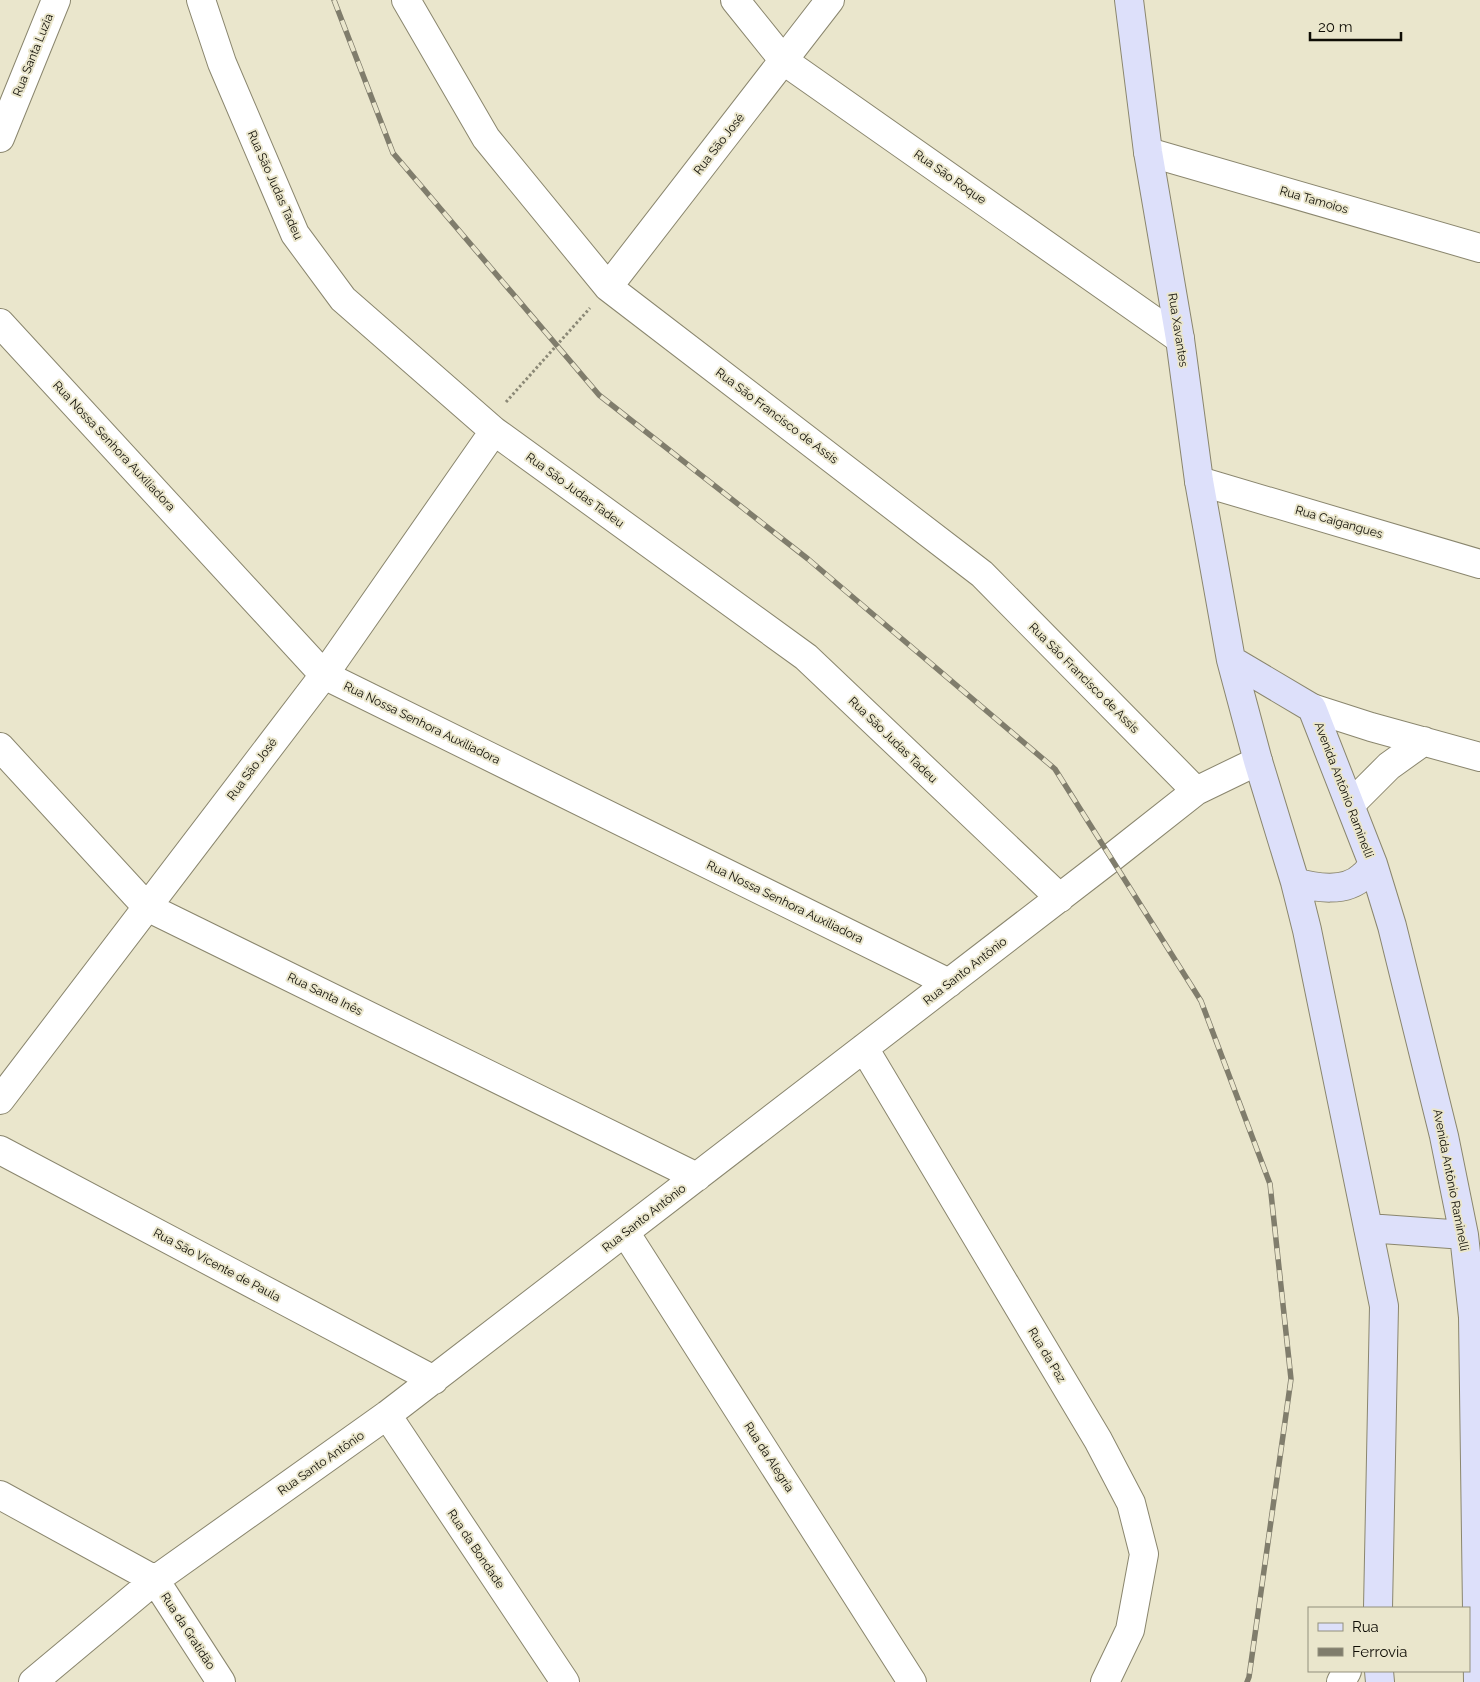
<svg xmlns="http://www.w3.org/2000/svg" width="1480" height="1682" viewBox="0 0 1480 1682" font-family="Raleway,sans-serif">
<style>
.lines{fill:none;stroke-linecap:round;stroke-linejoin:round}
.street-casing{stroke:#8a866e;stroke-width:30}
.secondary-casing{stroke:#8a866e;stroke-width:30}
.path{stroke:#8b8876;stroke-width:3;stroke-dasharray:2.5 2.5;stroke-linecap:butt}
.street{stroke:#fff;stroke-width:28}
.secondary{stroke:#dde0fa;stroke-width:28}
.rail-casing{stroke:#807d6c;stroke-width:5.5}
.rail{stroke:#eae6cc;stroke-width:4;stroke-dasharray:11;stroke-linecap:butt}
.labels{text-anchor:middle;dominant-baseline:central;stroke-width:4;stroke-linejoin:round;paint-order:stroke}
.street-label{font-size:12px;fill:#0f0d05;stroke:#eae6cc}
</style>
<rect width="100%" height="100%" fill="#eae6cc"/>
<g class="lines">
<!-- street casing -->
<g class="street-casing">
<path id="street" d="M201 0 222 63 295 234 343 299 494 431 806 657 1060 898
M406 0 486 138 608 287 982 574 1196 791
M735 0 784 61 1180 339
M0 138 56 0
M1148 152 1480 248
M608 287 830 0
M0 323 324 675 949 983
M1199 481 1480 564
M1312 708 1371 727 1480 757
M0 747 147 907 697 1177
M1351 804 1389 766 1424 741
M864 1048 1098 1440 1131 1503 1144 1554 1130 1630 1105 1682
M0 1100 324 675 494 431
M0 1150 434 1380
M625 1232 912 1682
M387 1415 565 1682
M0 1495 155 1580 221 1682
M33 1682 155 1580 387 1415 1111 858 1196 791 1258 761
M1341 1682 1347 1671"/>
</g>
<!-- secondary casing -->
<g class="secondary-casing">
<path id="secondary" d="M1129 0 1148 152 1180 339 1199 481 1231 660 1258 761 1295 882 1307 930 1384 1306 1378 1608
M1231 660 1312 708 1373 864 1392 926 1444 1136 1464 1235 1473 1317 1478 1682
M1295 882C1315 888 1346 893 1363 876 1367 873 1370 868 1373 864
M1368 1228 1464 1235
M1379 1671 1380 1682"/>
</g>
<!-- path -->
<path class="path" d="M506 402 590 308"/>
<!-- street -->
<use href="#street" class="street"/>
<!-- secondary -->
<use href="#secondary" class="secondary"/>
<!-- rail casing -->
<g class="rail-casing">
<path id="rail" d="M334 0 393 153 599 395 808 559 1055 769 1201 1001 1270 1184 1291 1379 1249 1677 1247 1682"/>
</g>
<!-- rail -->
<use href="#rail" class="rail"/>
</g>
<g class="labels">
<!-- street labels -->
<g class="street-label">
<text transform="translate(33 55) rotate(-68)">Rua Santa Luzia</text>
<text transform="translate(719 144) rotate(-52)">Rua São José</text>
<text transform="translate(950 177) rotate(35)">Rua São Roque</text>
<text transform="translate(275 185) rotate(66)">Rua São Judas Tadeu</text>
<text transform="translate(1314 200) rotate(16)">Rua Tamoios</text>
<text transform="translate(1178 330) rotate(81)">Rua Xavantes</text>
<text transform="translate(777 416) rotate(37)">Rua São Francisco de Assis</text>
<text transform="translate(114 446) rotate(47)">Rua Nossa Senhora Auxiliadora</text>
<text transform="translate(575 490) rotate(36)">Rua São Judas Tadeu</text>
<text transform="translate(1339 522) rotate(16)">Rua Caigangues</text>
<text transform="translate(1084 678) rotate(45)">Rua São Francisco de Assis</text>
<text transform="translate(422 723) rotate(26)">Rua Nossa Senhora Auxiliadora</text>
<text transform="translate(893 740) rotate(44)">Rua São Judas Tadeu</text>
<text transform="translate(252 769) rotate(-53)">Rua São José</text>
<text transform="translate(1344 790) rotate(69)">Avenida Antônio Raminelli</text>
<text transform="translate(785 902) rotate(26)">Rua Nossa Senhora Auxiliadora</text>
<text transform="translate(965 971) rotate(-38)">Rua Santo Antônio</text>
<text transform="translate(325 994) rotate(26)">Rua Santa Inês</text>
<text transform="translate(1451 1180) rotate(79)">Avenida Antônio Raminelli</text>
<text transform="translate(644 1218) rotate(-38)">Rua Santo Antônio</text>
<text transform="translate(217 1265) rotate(28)">Rua São Vicente de Paula</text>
<text transform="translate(1047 1355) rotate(59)">Rua da Paz</text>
<text transform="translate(769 1457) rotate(57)">Rua da Alegria</text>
<text transform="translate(321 1463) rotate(-35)">Rua Santo Antônio</text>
<text transform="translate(476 1549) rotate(56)">Rua da Bondade</text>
<text transform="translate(188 1631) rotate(57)">Rua da Gratidão</text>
</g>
</g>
<!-- legend -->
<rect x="1308" y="1607" width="162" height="65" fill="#eae6cc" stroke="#928f7c"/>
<rect x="1318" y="1623" width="25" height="8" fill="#dde0fa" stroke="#928f7c"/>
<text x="1352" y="1632" font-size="15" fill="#0f0d05">Rua</text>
<rect x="1318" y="1648" width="25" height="8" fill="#807d6c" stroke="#928f7c"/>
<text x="1352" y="1657" font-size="15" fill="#0f0d05">Ferrovia</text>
<!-- scale -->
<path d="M1310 32v8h91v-8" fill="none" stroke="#0f0d05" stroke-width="2.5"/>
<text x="1318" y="32" font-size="15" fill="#0f0d05" stroke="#eae6cc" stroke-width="4" paint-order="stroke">20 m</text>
</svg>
